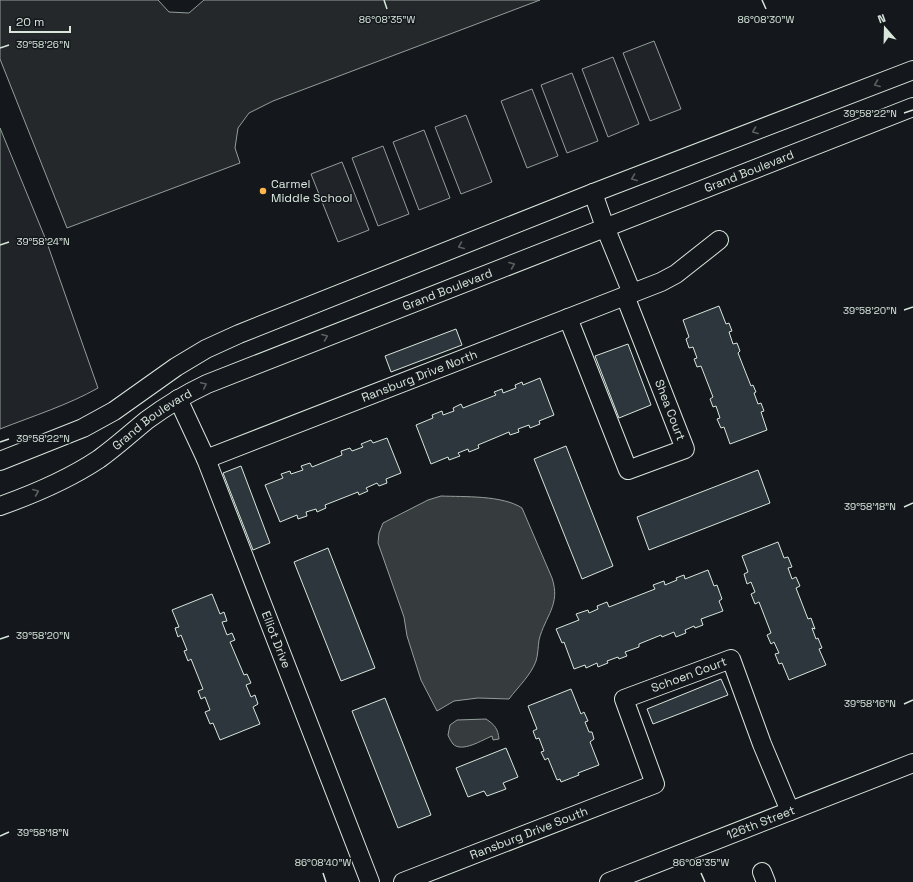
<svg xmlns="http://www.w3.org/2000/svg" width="913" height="882" viewBox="0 0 913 882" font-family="'Space Grotesk',sans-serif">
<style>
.green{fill:#202428;stroke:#939e99}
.parking{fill:#24282b;stroke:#939e99}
.water{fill:#363b3e;stroke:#939e99}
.building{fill:#2c363c;stroke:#d8e6dc}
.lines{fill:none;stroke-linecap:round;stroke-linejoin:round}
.minor-casing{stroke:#d8e6dc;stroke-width:20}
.minor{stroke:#14181c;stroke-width:18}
.oneway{stroke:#59605f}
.ticks{fill:none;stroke:#d8e6dc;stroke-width:1.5}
.poi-dot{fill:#ffb74d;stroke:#14181c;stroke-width:1.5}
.labels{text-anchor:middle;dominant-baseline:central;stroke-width:3;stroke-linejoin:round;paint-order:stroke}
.street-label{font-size:12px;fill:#d8e6dc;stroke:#14181c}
.poi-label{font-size:12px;fill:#d8e6dc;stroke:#14181c;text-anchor:start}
.ticks-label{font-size:10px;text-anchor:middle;fill:#d8e6dc;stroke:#14181c;stroke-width:3;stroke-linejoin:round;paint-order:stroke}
</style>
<rect width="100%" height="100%" fill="#14181c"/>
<!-- green -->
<path class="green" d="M654 41 681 109 650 121 623 53Z
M613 57 639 124 608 137 582 69Z
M572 73 598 141 567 153 541 85Z
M532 89 558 156 527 168 501 101Z
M466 115 492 182 461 194 435 127Z
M0 128 46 240 98 388C68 405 33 416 0 429Z
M424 130 450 198 419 210 393 142Z
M383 146 409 214 378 226 352 158Z
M342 162 369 230 338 242 311 174Z"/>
<!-- parking -->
<path class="parking" d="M0 0H158L169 12 189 13 204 0H540L273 101 249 113 238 128 235 148 240 163 67 228 0 59Z"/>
<!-- water -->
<path class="water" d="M441 496C464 497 502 495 522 508L552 578C561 605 545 616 539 640 538 647 538 655 536 661 531 675 518 687 509 699L478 698 454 701 437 711 421 680 407 636 404 617 378 543 379 533 383 523 428 500Z
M486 719C495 725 498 729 499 739L493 740 492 736C482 740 462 753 453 744 451 741 449 738 448 735L450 725 457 720Z"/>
<!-- building -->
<path class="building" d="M719 306 726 324 729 323 732 331 729 332 733 344 737 343 740 351 738 353 751 386 753 385 756 392 754 393 758 404 761 403 764 411 761 412 767 430 730 444 724 427 721 428 717 419 720 418 716 406 713 407 710 399 713 397 701 366 697 367 694 359 697 358 693 347 689 348 686 339 689 337 683 320Z
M456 329 462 345 391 372 385 356Z
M628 344 651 405 619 418 595 356Z
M540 378 554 415 539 421 540 424 530 428 529 425 518 429 519 432 510 435 509 432 478 445 479 448 469 452 468 449 458 453 460 456 449 460 448 457 431 464 416 425 433 418 432 415 442 411 443 415 454 411 453 408 461 404 463 408 496 395 494 392 502 389 503 393 516 388 515 385 522 382 523 385Z
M387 438 401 473 386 479 387 483 379 486 377 483 366 488 368 491 359 495 358 492 325 505 326 508 317 512 316 509 306 512 307 516 298 519 297 515 280 522 265 485 283 478 281 474 290 471 291 474 303 470 301 466 310 463 312 467 342 455 341 451 350 448 352 451 363 447 361 444 371 440 373 443Z
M566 446 613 566 582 579 534 459Z
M241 466 270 543 253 550 223 473Z
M758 470 770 503 649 550 637 517Z
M778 542 784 558 788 557 792 567 788 568 792 579 796 577 800 586 796 588 808 619 811 618 815 629 812 628 816 639 818 638 822 648 819 649 826 665 789 680 782 663 779 664 775 654 779 653 774 642 771 644 767 635 771 633 759 602 755 604 751 594 755 592 751 582 747 584 744 574 748 572 742 556Z
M328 548 375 668 341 681 294 562Z
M708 570 714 586 717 585 722 599 719 601 723 611 701 619 703 625 695 628 694 626 685 630 686 633 676 637 674 632 662 637 661 635 639 644V647L625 652 627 656 619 659 618 657 607 661 608 663 598 667 597 663 586 668 585 665 574 669 564 642 562 643 556 629 579 620 576 614 588 610 589 613 598 609 597 606 607 602 609 607 655 589 653 585 664 581 665 585 677 580 676 578 684 575 685 579Z
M212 594 220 614 224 612 227 621 222 622 227 635 232 633 235 640 230 642 244 675 247 674 251 683 246 685 251 697 255 695 258 704 253 707 260 724 220 740 213 723 210 724 205 712 210 710 205 697 201 699 198 691 203 689 191 659 188 661 184 651 187 650 181 635 178 637 175 628 179 627 172 610Z
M721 679 728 695 653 724 647 709Z
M571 689 581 714 584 712 588 721 585 722 589 732H592L594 739 590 742 599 765 578 773 579 775 561 782 560 779 557 780 548 758 545 760 541 752 544 751 539 738 536 739 533 731 537 729 528 706Z
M385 698 431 815 398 828 352 711Z
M506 748 518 777 503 783 506 789 487 796 484 791 468 797 456 768Z"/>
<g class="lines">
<!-- minor casing -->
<g class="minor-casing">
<g id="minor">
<path d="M593 193 605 227 632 293"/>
<path d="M568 318 628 470 685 449 625 296"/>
<path id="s1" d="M178 399 206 459 370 882"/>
<path id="s2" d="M206 459 661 282 676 274 719 240"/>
<path d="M0 461 83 428 114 411 176 367 206 349 239 334 593 193 913 70"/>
<path id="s3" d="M0 506C34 494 69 479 99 459 116 447 131 433 147 420 166 406 186 394 207 384L913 107"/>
<path d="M762 872 766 882"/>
<path id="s4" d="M403 882 655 784 624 699 731 659 762 744 790 811"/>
<path id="s5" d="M609 882 913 763"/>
</g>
</g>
<!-- minor -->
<use href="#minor" class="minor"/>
</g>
<!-- one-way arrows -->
<defs><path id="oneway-chevron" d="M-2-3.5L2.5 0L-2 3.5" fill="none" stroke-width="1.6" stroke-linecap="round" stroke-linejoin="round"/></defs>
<g class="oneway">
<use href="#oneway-chevron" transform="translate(877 84) rotate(159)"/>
<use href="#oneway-chevron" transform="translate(755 131) rotate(159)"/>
<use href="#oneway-chevron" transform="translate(634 178) rotate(159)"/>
<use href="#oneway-chevron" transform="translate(461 246) rotate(158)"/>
<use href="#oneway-chevron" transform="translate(512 265) rotate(-22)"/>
<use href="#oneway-chevron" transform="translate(325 337) rotate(-21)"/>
<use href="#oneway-chevron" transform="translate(204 385) rotate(-25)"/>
<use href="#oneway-chevron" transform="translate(36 492) rotate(-23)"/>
</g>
<!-- ticks -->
<path class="ticks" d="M384 0 387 9M762 0 766 9M0 48 9 45M904 113 913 110M0 245 9 242M904 310 913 307M0 442 9 439M904 507 913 503M0 639 9 636M904 704 913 700M0 836 9 832M323 873 326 882M701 873 705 882"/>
<!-- markers -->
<circle class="poi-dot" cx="263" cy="191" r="4"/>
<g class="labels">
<!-- street labels -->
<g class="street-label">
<text stroke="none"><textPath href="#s3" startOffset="824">Grand Boulevard</textPath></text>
<text stroke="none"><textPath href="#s3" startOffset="500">Grand Boulevard</textPath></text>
<text stroke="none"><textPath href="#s2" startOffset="229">Ransburg Drive North</textPath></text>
<text transform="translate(670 410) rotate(69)">Shea Court</text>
<text stroke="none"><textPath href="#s3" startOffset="176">Grand Boulevard</textPath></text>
<text stroke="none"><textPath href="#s1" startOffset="260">Elliot Drive</textPath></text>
<text stroke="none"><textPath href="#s4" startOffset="430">Schoen Court</textPath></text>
<text stroke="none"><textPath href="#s5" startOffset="163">126th Street</textPath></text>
<text stroke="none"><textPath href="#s4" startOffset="135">Ransburg Drive South</textPath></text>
</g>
<!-- poi labels -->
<g class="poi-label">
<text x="271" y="184">Carmel<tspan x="271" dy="14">Middle School</tspan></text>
</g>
</g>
<g class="ticks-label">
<text x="387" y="23">86°08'35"W</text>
<text x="766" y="23">86°08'30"W</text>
<text x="43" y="48">39°58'26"N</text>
<text x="870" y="117">39°58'22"N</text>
<text x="43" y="245">39°58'24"N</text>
<text x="870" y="314">39°58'20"N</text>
<text x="43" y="442">39°58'22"N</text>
<text x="870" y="510">39°58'18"N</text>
<text x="43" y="639">39°58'20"N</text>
<text x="870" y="707">39°58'16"N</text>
<text x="43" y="836">39°58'18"N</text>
<text x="323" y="866">86°08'40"W</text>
<text x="701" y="866">86°08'35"W</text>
</g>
<!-- north arrow -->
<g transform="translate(885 28) rotate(340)" stroke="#14181c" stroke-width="3" paint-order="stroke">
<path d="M0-3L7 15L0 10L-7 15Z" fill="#d8e6dc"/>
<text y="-6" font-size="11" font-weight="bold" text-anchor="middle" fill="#d8e6dc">N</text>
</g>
<!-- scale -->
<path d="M10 26v6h60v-6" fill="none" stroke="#d8e6dc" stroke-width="2"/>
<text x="16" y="26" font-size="12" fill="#d8e6dc" stroke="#14181c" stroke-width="3" paint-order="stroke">20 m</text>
</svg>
